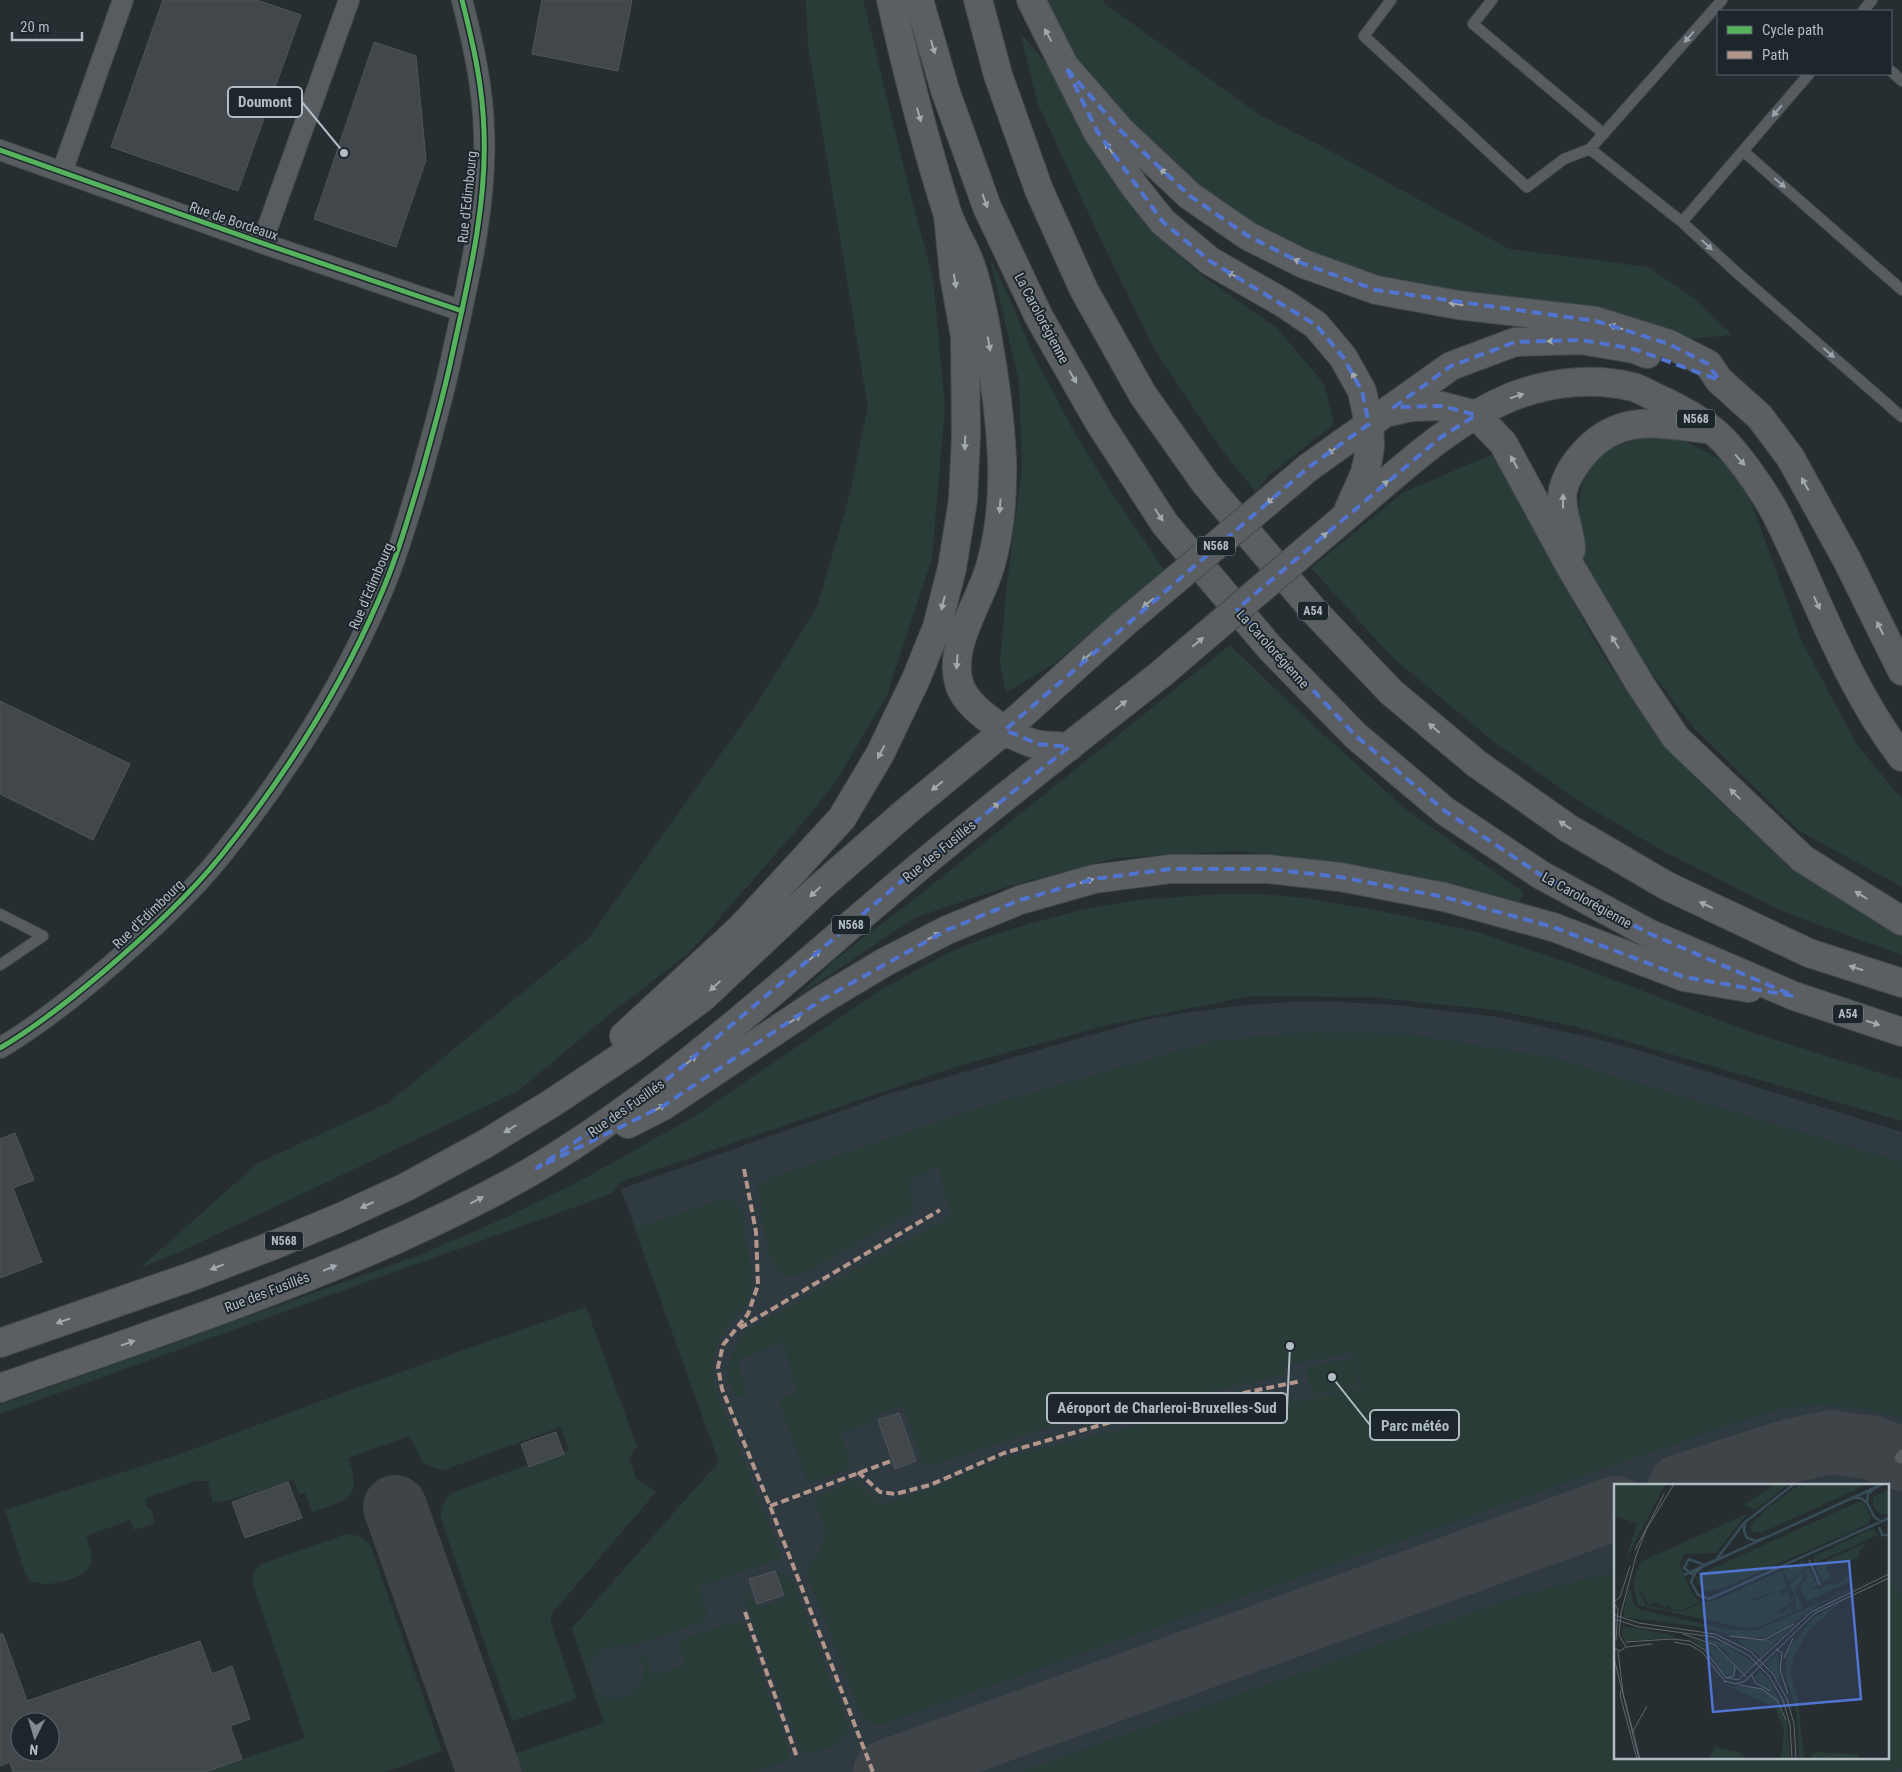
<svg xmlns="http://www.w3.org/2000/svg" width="1902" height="1772" viewBox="0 0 1902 1772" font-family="'Roboto Condensed',sans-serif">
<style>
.airport{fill:#303b41;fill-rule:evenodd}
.green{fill:#2a3c38}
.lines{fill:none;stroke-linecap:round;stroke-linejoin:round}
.taxiway{stroke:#3e4448;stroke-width:64}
.building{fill:#41474a;stroke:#4f5659;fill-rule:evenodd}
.lane-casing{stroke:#454b4e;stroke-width:12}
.street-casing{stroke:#454b4e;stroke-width:22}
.highway-casing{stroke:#444a4d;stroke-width:30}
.lane{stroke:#565c60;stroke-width:10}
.street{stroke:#565c60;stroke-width:20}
.highway{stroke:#5b5f61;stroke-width:28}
.highway-bridge-casing{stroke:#444a4d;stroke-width:30;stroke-linecap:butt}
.highway-bridge{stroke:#5b5f61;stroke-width:28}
.quiet{stroke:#b2968c;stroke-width:4;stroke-dasharray:8 4;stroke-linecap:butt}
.cycleway-casing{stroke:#1c262b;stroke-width:8}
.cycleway{stroke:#56b35d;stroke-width:5}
.oneway{fill:#a0a9af}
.oneway2{fill:#9aa4aa}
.marked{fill:none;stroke:#5174d1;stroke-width:4;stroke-dasharray:10 6;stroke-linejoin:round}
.labels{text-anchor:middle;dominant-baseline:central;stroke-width:4;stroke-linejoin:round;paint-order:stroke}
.shield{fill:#1c262b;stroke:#848f95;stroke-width:1}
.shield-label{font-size:12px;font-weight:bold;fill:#b1bcc3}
.street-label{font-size:14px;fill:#b1bcc3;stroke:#1c262b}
.inset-river{fill:none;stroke:#374c57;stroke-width:2.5}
.inset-road{fill:none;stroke:#5e676c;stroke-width:1}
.view{fill:#5174d1;fill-opacity:0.15;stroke:#5174d1;stroke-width:2.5}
.inset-edge{fill:none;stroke:#b1bcc3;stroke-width:2.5}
.leader{fill:none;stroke:#b1bcc3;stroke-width:2}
.callout-dot{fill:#b1bcc3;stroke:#1c262b;stroke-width:2}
.callout{fill:#1c262b;stroke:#b1bcc3;stroke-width:2}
.callout-label{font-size:15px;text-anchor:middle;font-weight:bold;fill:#b1bcc3}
</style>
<rect width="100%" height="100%" fill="#272e32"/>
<!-- airport -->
<path class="airport" d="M1288 1002H1343L1395 1005 1491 1016 1526 1023 1593 1038 1644 1052 1902 1132V1772H464L604 1723 572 1628 719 1462 621 1189 889 1094 1070 1041 1144 1020 1184 1013 1236 1006ZM1616 1486H1888V1758H1616Z"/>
<!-- green -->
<path class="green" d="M806 0H863L911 197 933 278 945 407 932 558 887 695 837 780 801 825 690 952 610 1014 518 1091 184 1250 140 1268 258 1163 388 1103 588 939 756 705 817 607 848 501 868 407 808 46Z
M1034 0H1103L1105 4 1260 115 1321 146 1509 249 1648 267 1698 301 1732 335 1690 339 1389 292 1238 240 1085 91Z
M1020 32 1055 74 1133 207 1193 269 1277 328 1324 384 1334 424 1269 475 1256 492 1222 450 1156 352 1100 238 1038 104Z
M990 259 1008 295 1033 354 1072 428 1109 489 1165 571 1055 663 1006 693 1000 663 1007 583 1022 468 1019 381Z
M1675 436 1739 469 1801 640 1857 745 1902 799V887L1798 830 1695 729 1574 573 1577 523 1583 477 1603 450 1633 440Z
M1491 455 1509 478 1554 567 1601 652 1649 724 1709 792 1770 845 1830 892 1902 935V955L1784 912 1661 850 1582 803 1493 741 1393 658 1311 568 1404 492Z
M1230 645 1296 709 1404 808 1523 892 1520 902 1433 880 1343 863 1237 851 1116 858 1006 887 916 917 794 999 837 958 922 893Z
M1222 894H1263L1304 898 1380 911 1477 932 1572 964 1750 1032 1902 1080V1121L1574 1026 1495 1010 1371 997 1250 996 1107 1025 955 1067 620 1182 611 1194 0 1414V1405L422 1254 507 1217 578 1182 695 1116 879 991 946 954 987 937 1032 923 1081 910 1136 900Z
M1318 1032 1415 1035 1551 1057 1902 1162V1418C1866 1409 1831 1401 1794 1407 1774 1410 1754 1418 1734 1423L889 1722C877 1726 872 1726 862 1718L806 1571 818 1553 826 1530 814 1499 856 1480 880 1505 924 1491 1007 1457 1215 1407 1290 1392 1292 1403 1362 1388 1351 1353 1284 1366V1375L1056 1425 924 1468 903 1405 873 1417 872 1422 841 1433 851 1469 808 1484 779 1400 797 1393 783 1342 738 1360 747 1397H736C734 1390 729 1382 728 1375 727 1359 736 1342 746 1331L951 1216 938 1167 909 1180 913 1211 805 1273 787 1277 777 1270 768 1254 757 1185 776 1176 971 1110 1216 1040Z
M728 1197 735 1201 742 1212 751 1273V1291L747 1303 720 1338 714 1353 712 1368 715 1390 782 1558 699 1587 709 1620 633 1646 616 1645 601 1649 591 1662 589 1679 572 1628 719 1462 635 1229Z
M586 1307 637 1447 629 1458 636 1479 656 1492 553 1612 550 1621 576 1696 574 1700 512 1721 441 1519C440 1505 444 1499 456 1491L569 1450 561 1427 444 1470C418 1466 421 1455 409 1436L348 1458C350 1465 354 1474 354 1482 354 1503 328 1506 312 1512L305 1493 299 1494 294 1480 240 1497 213 1503 208 1485 211 1481H195L146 1498V1506L152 1511 155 1523 134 1530 130 1520 86 1536C88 1545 93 1554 91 1563 88 1576 58 1584 46 1584 41 1584 35 1582 30 1581L25 1573 5 1510 183 1453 342 1393Z
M1351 1358 1357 1385 1312 1395 1306 1368Z
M347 1534 360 1536 370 1544 442 1751 386 1772H205L305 1738 253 1584V1573L261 1564Z
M788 1572 848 1725C846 1747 820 1749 803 1755L743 1595 748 1593 751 1601 756 1600 759 1608 785 1598 778 1574Z
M1616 1573V1758H1888V1576L1902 1595V1768L1894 1772H1019L1521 1595 1592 1577Z
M741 1620 745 1627 789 1752V1760L754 1772H524L517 1753 604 1723 591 1684C595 1688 598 1693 602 1696 608 1699 616 1699 622 1698 644 1692 647 1672 640 1653L644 1651 653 1676 686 1664 677 1641Z"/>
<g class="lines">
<!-- taxiway -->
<path class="taxiway" d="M1680 1486 1790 1451 1831 1442 1872 1448 1902 1459
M395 1507 489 1772
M885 1772 1616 1508"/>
</g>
<!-- building -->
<path class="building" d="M163 0H257L301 15 238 191 111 147Z
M542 0H632L618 71 532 54Z
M374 42 416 56 426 160 396 247 314 219Z
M0 701 130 764 93 840 0 794Z
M15 1133 34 1180 13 1188 42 1262 0 1278V1139Z
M899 1413 916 1461 895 1469 878 1420Z
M556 1432 564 1454 529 1467 521 1444Z
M288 1482 302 1518 245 1538 232 1502Z
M775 1571 784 1595 757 1604 749 1579Z
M0 1634H3L27 1701 200 1641 212 1674 232 1666 250 1719 230 1726 242 1759 205 1772H13L10 1762 0 1766ZM20 1722H50V1752H20Z"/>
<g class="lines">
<!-- lane casing -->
<g class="lane-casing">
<path id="lane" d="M1391 0 1364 36 1527 187 1564 159 1590 149 1722 0
M1492 0 1473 24 1604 134
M1863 11 1872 0
M1891 71 1902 81
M1809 74 1682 222 1736 272 1902 417
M1590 149 1682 222
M1743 151 1902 290
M0 914 43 936 0 965
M1900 1458 1902 1455"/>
</g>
<!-- street casing -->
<g class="street-casing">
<path id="street" d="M0 150 262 243 462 311
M62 172 123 0
M262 243 349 0
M0 1048C36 1027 70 1000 103 972 144 937 186 899 220 857 283 779 339 692 379 599 397 558 409 515 422 472 432 435 443 398 451 360 467 286 487 208 484 132 483 87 473 43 462 0"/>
</g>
<!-- highway casing -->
<g class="highway-casing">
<path id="highway" d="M891 0C907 72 925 142 947 212 953 231 965 248 971 266 979 290 984 316 988 340 995 379 1000 418 1002 458 1003 492 1000 533 990 567 980 602 948 646 959 683 966 709 1014 740 1040 745 1050 746 1060 746 1069 747
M919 0 945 90 987 207 1039 317 1099 422 1165 524 1271 649 1356 736 1445 811 1541 875 1648 933 1794 996 1902 1032
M978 0 998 75 1039 190 1084 290 1143 395 1206 484 1315 612 1391 692 1477 764 1568 828 1667 886 1809 953 1902 983
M1031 0 1097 131 1135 187 1163 222 1210 261 1285 304 1316 325 1343 357 1362 391 1369 424 1370 446 1368 459 1365 473 1348 511
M1067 69 1121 131 1190 196 1248 236 1304 264 1376 290 1458 305 1596 321 1669 344 1708 364 1719 380 1760 417 1790 457 1847 560 1902 671
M1386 413 1411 407 1442 406 1476 415 1503 443 1570 566 1640 684 1676 738 1803 859 1902 921
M1309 467 1451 366 1515 342 1581 340 1634 349 1647 354
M1345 517C1397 474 1448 423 1511 397 1549 382 1594 377 1633 387 1641 389 1648 394 1655 397 1675 406 1694 416 1711 429 1734 447 1765 492 1778 518 1818 599 1847 686 1902 757
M1571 550C1571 530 1559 510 1563 490 1567 474 1575 463 1586 451 1621 413 1661 424 1707 429
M624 1036 742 927 842 818 880 754 916 679 937 627 952 568 963 500 966 436 965 336 954 275 948 215
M628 1124 663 1106 823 999 885 962 947 930 1020 900 1094 879 1170 869H1268L1340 877 1444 897 1553 927 1684 977 1749 988
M0 1343 193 1276 274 1245 341 1217 406 1187 485 1144 552 1103 633 1049 702 998 818 889 908 810 1005 730 1123 624
M0 1388C133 1341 267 1297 395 1240 443 1218 492 1195 537 1168 672 1087 787 978 907 877 990 807 1076 741 1161 674"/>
</g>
<!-- lane -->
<use href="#lane" class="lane"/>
<!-- street -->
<use href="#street" class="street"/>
<!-- highway -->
<use href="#highway" class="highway"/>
<!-- highway-bridge casing -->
<g class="highway-bridge-casing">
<path id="highway-bridge" d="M1123 624 1309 467
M1161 674 1345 517"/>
</g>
<!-- highway-bridge -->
<use href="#highway-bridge" class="highway-bridge"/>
<!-- quiet -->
<path class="quiet" d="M744 1169 756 1232 758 1285 748 1314 723 1345 718 1367 722 1389 770 1506 873 1772
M740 1328 940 1210
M858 1472 880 1492 895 1494 930 1485 1004 1453 1128 1417 1301 1381
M770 1506 891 1461
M745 1612 797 1757"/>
<!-- cycleway casing -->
<g class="cycleway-casing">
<path id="cycleway" d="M0 150 262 243 462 311
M0 1048C36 1027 70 1000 103 972 144 937 186 899 220 857 283 779 339 692 379 599 397 558 409 515 422 472 432 435 443 398 451 360 467 286 487 208 484 132 483 87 473 43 462 0"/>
</g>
<!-- cycleway -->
<use href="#cycleway" class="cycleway"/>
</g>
<!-- one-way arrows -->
<defs><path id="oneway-solid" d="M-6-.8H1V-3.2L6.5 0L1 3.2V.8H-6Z" transform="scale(1.25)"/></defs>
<g class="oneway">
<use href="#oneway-solid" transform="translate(1048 35) rotate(-118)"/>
<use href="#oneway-solid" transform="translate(933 47) rotate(74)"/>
<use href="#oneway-solid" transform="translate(919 115) rotate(74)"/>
<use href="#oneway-solid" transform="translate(1109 148) rotate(-124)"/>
<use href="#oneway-solid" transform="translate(1165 173) rotate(-137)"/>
<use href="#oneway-solid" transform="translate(985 201) rotate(70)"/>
<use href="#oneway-solid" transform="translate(1300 262) rotate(-155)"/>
<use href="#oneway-solid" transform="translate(1233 275) rotate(-150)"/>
<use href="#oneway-solid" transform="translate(955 281) rotate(80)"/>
<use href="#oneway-solid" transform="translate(1456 304) rotate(-171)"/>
<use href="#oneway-solid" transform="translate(1616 327) rotate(-163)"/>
<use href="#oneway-solid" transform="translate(1554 341) rotate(178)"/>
<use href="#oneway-solid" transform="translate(989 344) rotate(80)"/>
<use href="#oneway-solid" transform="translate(1073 377) rotate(60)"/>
<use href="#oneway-solid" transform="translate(1355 378) rotate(-119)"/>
<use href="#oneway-solid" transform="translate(1517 396) rotate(-18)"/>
<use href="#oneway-solid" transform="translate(965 443) rotate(92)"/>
<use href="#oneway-solid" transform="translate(1333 450) rotate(144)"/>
<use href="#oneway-solid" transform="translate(1740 460) rotate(48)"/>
<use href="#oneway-solid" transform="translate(1514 462) rotate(-119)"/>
<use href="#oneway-solid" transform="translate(1805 484) rotate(-119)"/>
<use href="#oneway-solid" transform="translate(1383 485) rotate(-40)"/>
<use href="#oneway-solid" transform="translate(1272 499) rotate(140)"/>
<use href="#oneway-solid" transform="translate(1563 501) rotate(-90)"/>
<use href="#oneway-solid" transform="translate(1000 506) rotate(94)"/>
<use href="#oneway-solid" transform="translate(1159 515) rotate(57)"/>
<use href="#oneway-solid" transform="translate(1322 537) rotate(-40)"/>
<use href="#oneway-solid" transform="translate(943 603) rotate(104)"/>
<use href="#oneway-solid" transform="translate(1148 603) rotate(140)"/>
<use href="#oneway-solid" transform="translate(1817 603) rotate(65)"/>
<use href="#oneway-solid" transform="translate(1880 628) rotate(-116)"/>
<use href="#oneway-solid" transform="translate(1198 642) rotate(-40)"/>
<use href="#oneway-solid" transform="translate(1615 642) rotate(-121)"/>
<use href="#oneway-solid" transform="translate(1087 657) rotate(138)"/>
<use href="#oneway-solid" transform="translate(957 662) rotate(94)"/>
<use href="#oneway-solid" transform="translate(1121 705) rotate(-39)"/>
<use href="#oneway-solid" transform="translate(1434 728) rotate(-140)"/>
<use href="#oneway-solid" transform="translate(881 752) rotate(118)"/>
<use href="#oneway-solid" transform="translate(937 786) rotate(141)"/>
<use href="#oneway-solid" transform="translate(1735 794) rotate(-136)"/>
<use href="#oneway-solid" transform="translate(994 807) rotate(-39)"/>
<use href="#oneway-solid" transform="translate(1565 825) rotate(-146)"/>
<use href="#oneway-solid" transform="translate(1087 881) rotate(-16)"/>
<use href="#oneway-solid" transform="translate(815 892) rotate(137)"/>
<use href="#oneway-solid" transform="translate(1861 895) rotate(-148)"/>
<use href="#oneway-solid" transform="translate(1706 905) rotate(-155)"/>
<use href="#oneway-solid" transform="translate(934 936) rotate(-28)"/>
<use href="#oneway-solid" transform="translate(815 955) rotate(-41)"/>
<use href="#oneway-solid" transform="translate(1856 968) rotate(-162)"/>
<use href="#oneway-solid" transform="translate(715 986) rotate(137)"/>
<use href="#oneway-solid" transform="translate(795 1019) rotate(-34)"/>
<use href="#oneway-solid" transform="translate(1873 1023) rotate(18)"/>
<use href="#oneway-solid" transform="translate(691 1060) rotate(-39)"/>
<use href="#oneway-solid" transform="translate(659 1108) rotate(-29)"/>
<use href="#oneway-solid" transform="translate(510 1129) rotate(148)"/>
<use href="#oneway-solid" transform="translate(477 1200) rotate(-28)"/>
<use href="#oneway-solid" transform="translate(367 1205) rotate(155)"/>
<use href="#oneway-solid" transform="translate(217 1267) rotate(159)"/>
<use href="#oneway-solid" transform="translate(330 1268) rotate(-22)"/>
<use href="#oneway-solid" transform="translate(63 1321) rotate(161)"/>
<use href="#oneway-solid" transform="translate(128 1343) rotate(-19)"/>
</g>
<g class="oneway2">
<use href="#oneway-solid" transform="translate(1689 37) rotate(131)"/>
<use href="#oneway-solid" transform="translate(1777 111) rotate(131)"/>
<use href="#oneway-solid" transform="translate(1780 183) rotate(41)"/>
<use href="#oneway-solid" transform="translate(1707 245) rotate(43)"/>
<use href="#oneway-solid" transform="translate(1829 353) rotate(41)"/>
</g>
<!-- marked area -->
<path class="marked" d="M1067 69 1121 131 1190 196 1248 236 1304 264 1376 290 1596 321 1669 344 1708 364 1719 380 1634 349 1581 340 1515 342 1451 366 1394 407 1442 406 1476 415 1440 438 1237 609 1356 736 1445 811 1541 875 1648 933 1794 996 1684 977 1553 927 1444 897 1340 877 1268 869H1170L1094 879 1020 900 947 930 823 999 663 1106 537 1168 670 1077 909 875 1069 747 1038 744 1005 730 1309 467 1369 424 1362 391 1343 357 1316 325 1210 261 1163 222 1097 131Z"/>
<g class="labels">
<!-- shield labels -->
<g class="shield">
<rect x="1677" y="409.5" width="38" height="19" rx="4"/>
<rect x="1197" y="536.5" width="38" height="19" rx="4"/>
<rect x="1298" y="601.5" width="30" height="19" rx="4"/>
<rect x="832" y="915.5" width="38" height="19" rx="4"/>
<rect x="1833" y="1004.5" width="30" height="19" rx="4"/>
<rect x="265" y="1231.5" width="38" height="19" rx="4"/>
</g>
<g class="shield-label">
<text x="1696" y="419">N568</text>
<text x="1216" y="546">N568</text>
<text x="1313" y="611">A54</text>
<text x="851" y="925">N568</text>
<text x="1848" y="1014">A54</text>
<text x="284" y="1241">N568</text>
</g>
<!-- street labels -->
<g class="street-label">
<text transform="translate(467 197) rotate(-84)">Rue d'Edimbourg</text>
<text transform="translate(234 221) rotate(19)">Rue de Bordeaux</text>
<text transform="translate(1042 318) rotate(62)">La Carolorégienne</text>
<text transform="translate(371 586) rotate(-67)">Rue d'Edimbourg</text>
<text transform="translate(1273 649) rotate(48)">La Carolorégienne</text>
<text transform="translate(939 851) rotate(-39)">Rue des Fusillés</text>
<text transform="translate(1587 900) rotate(29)">La Carolorégienne</text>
<text transform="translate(148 914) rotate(-44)">Rue d'Edimbourg</text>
<text transform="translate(626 1108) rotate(-35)">Rue des Fusillés</text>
<text transform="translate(267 1292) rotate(-21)">Rue des Fusillés</text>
</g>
</g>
<!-- overview -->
<g transform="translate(1614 1484)">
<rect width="275" height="275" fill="#272e32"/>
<path d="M0 0 51 1 11 77 23 40 0 31ZM161 0H175L141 26 130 21ZM186 0H254L147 49 138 48 137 41 151 26ZM275 4V30H266L259 22V14ZM244 18 250 19 257 33 254 40 112 103 92 107 83 98V93L93 87ZM133 30 102 69 71 70 67 76 66 82 79 111 86 118 66 126H58L55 120 51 124 41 118 35 121 25 103 31 121 59 127H69L89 118 102 116 167 87 173 104 135 116 137 118 165 107 167 112 174 105 177 116 180 111 181 116 165 127 166 131 177 121 180 128 145 143 130 144 24 121 19 100 26 78ZM258 45 265 50 200 80V72ZM249 60 251 63 245 67 244 74 212 82 217 94 208 98 201 82ZM189 77 195 82 186 88 191 92 181 106 189 124 182 127V113L175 99 186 91 183 90 175 98 169 86 173 84 177 92 174 84ZM195 85 203 101 194 108 202 104 206 106 212 100 222 101 233 92 236 98 193 117 186 103 193 93 191 87ZM275 88 206 120 172 144 152 153H126L81 142 9 133 14 105 17 106 19 120 26 126 117 146H143ZM228 117 195 146 179 174 177 190 184 217 190 275H185L183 231 171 190 173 167 199 134ZM9 142 57 151 63 153 13 157 8 153ZM178 143 147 173 122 156H154ZM84 152 112 160 141 180 128 190 109 165ZM77 154 101 163 120 181V189L117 192 108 191 97 170ZM164 168 165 193 168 202 152 179ZM146 186 155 196 167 220 141 194ZM110 201 149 205 162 216 173 238 176 275H167L170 247 161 223ZM101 263 124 268 134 275H95ZM202 268 237 270 245 271 243 275H194Z" fill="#2a3c38"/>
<path class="inset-river" d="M239 14H247L253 19 254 10 261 4M253 19 261 34 267 37M131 39 130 47 133 54 142 57 150 54M265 43 268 51H275M195 76 206 101M89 82 79 91 70 84 75 75 90 81 102 76 130 39 180 0M83 85 77 98 84 111 95 115 275 34M70 91 269 0"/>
<path class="inset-road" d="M21 66 50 10M0 118 6 113 16 82M0 120 4 125 2 156M0 131 25 139 101 150 136 167 159 190 173 215 180 240 182 275M0 135 25 143 100 153 134 171 155 192 169 216 176 241 178 275M69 150 101 161 132 193M115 152 150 156 180 140M11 158 58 155 76 157 91 166 111 193 124 196 197 128 275 90M60 158 76 161 88 168 112 199M12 163 38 160M0 164 6 167 12 163 5 151 7 129 22 72 32 46 60 0M162 165 168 169 166 186 174 210M4 167 9 209 26 275M0 174 25 275M170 174 179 154M137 190 142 199 156 207M112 194 120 192 121 183M111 197 122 200 131 197 201 129 275 94M125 201 148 205 164 217M7 206 6 211 23 275M163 216 172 236M18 249 33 222"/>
<path class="view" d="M235 77 247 215 99 228 87 90Z"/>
<rect width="275" height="275" class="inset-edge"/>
</g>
<!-- callouts -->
<path class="leader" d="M344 153L302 102M1290 1346L1287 1408M1332 1377L1370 1425"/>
<g class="callout-dot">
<circle cx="344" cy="153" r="5"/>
<circle cx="1290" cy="1346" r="5"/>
<circle cx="1332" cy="1377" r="5"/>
</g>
<g class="callout">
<rect x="228" y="87" width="74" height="30" rx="5"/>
<rect x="1047" y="1393" width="240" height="30" rx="5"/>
<rect x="1370" y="1410" width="89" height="30" rx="5"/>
</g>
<g class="callout-label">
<text x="265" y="107">Doumont</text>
<text x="1167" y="1413">Aéroport de Charleroi-Bruxelles-Sud</text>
<text x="1415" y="1431">Parc météo</text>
</g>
<!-- legend -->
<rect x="1717" y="10" width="175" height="65" fill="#1c262b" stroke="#586268"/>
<rect x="1727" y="26" width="25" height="8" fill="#56b35d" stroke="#586268"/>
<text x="1762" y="35" font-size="15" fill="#b1bcc3">Cycle path</text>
<rect x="1727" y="51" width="25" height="8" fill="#b2968c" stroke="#586268"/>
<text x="1762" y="60" font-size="15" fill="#b1bcc3">Path</text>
<!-- north arrow -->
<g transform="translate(35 1737) rotate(185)"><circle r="24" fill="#1c262b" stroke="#586268"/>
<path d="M0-4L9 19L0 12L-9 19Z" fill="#818a90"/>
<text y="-8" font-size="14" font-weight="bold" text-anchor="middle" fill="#b1bcc3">N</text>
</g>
<!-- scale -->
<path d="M12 32v8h70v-8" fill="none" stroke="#b1bcc3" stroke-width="2.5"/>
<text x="20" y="32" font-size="15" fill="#b1bcc3" stroke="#1c262b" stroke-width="4" paint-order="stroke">20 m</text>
</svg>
